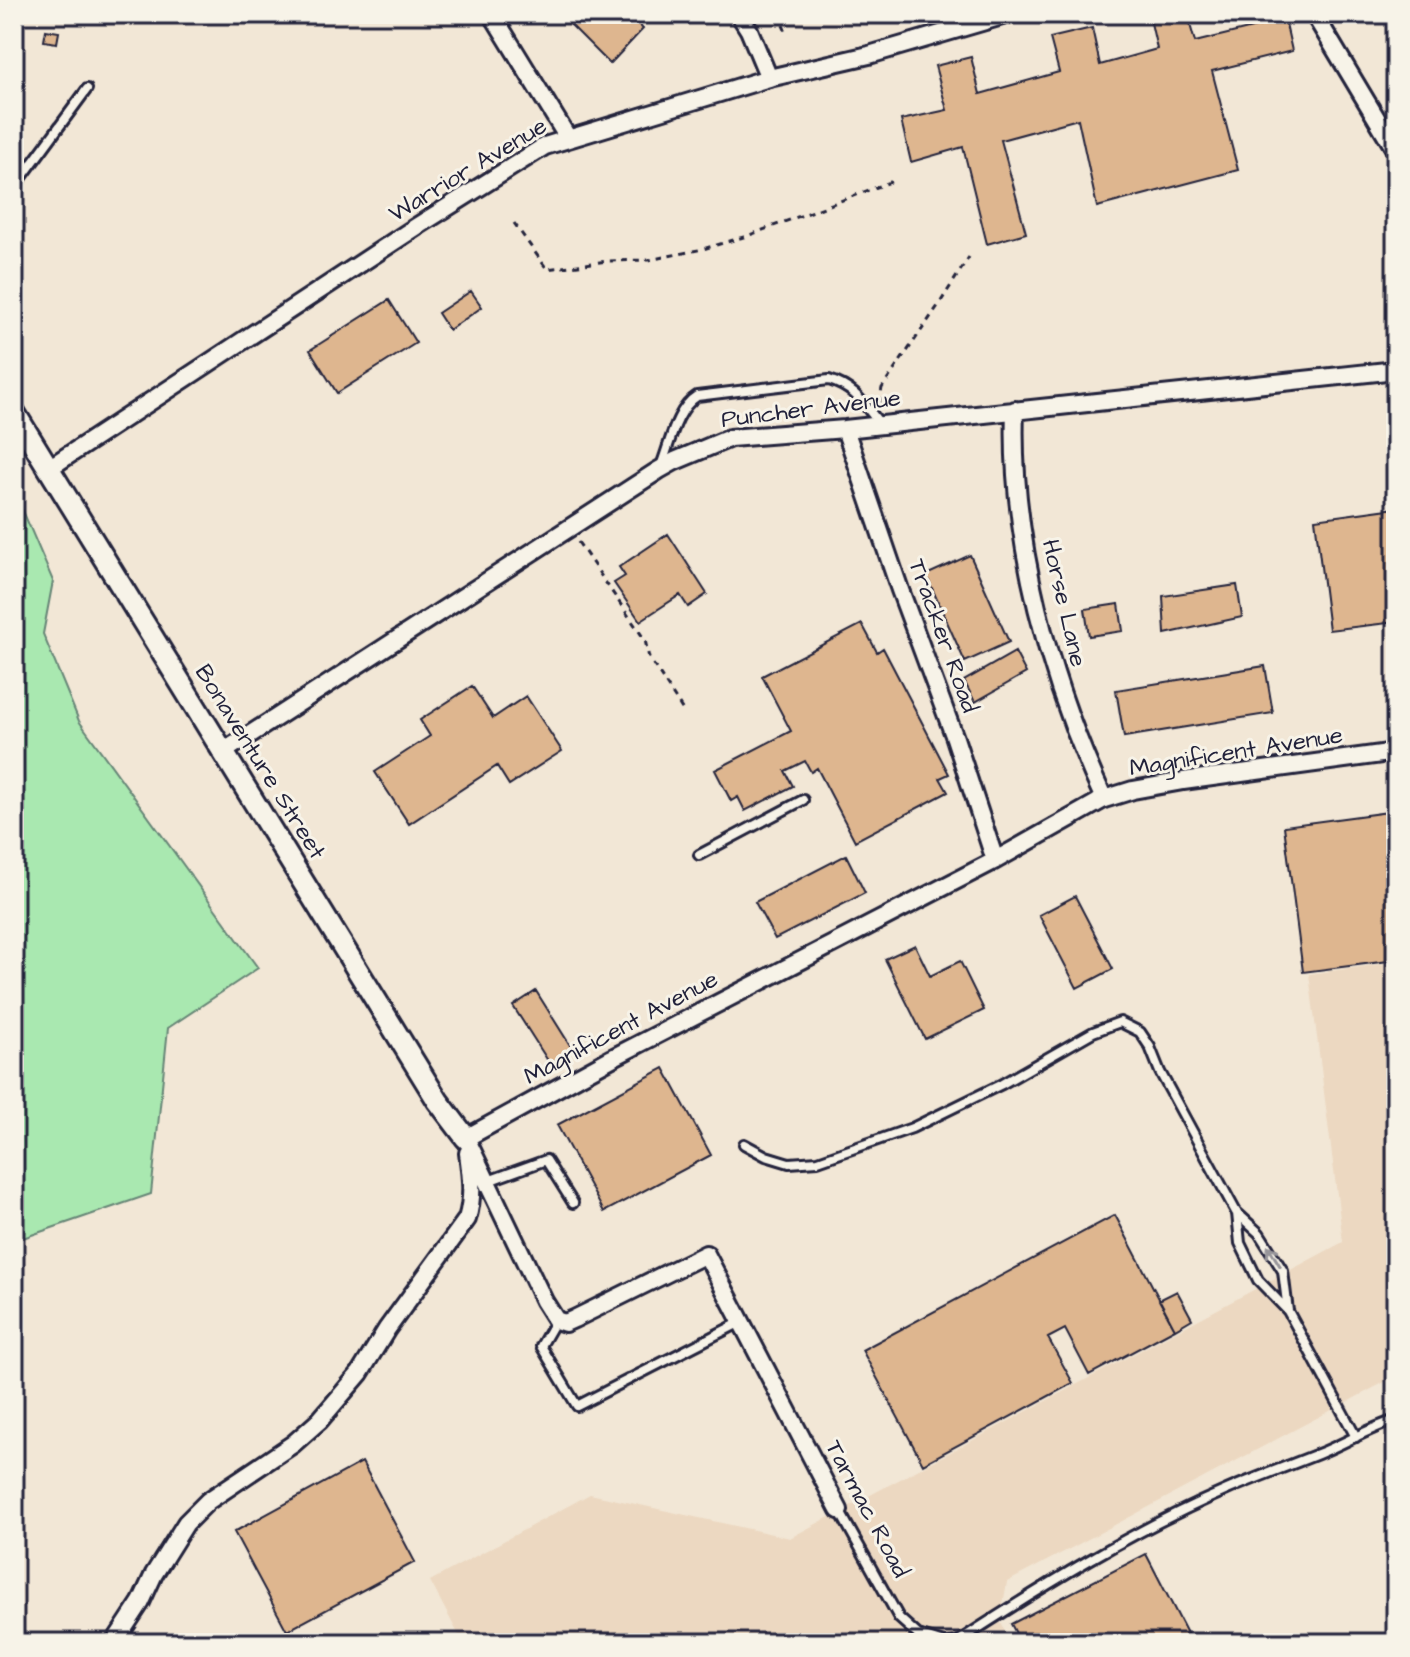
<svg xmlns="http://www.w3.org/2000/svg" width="1410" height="1657" viewBox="0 0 1410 1657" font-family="'Architects Daughter',sans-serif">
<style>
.built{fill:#ecd8c1}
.green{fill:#a9e8b0;stroke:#668576;stroke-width:2}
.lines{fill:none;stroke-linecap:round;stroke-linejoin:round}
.stream{stroke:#6886a9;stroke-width:5}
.building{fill:#deb68f;stroke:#22223b;stroke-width:2}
.service-casing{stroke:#22223b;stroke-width:14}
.minor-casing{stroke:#22223b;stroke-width:22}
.tertiary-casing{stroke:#22223b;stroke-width:26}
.path{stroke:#22223b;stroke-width:3;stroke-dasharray:6 6;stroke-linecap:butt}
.service{stroke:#f7f3e8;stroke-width:8}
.minor{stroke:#f7f3e8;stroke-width:16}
.tertiary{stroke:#f7f3e8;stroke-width:20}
.oneway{stroke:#97959a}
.labels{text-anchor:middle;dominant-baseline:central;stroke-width:6;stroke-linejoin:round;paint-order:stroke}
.street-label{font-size:24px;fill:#22223b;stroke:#f7f3e8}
</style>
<rect width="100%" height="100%" fill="#f2e7d6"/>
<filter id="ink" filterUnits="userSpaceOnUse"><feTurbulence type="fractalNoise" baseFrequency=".0125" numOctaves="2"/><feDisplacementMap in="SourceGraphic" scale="16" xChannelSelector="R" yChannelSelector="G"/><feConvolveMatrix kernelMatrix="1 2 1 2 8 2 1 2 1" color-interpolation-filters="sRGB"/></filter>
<g filter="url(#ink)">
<!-- built -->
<path class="built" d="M1396 962V1376L1007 1582 1000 1621 1011 1643H463L430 1581 590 1494 790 1538 1343 1242 1309 974Z"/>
<!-- green -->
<path class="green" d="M14 490 53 581 43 634 79 721 258 968 168 1028 151 1194 14 1241Z"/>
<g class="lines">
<!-- stream -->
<path class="stream" d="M14 1581 16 1588 14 1596"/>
</g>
<!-- building -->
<path class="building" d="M560 14H652L640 26 643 29 610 64Z
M1149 14H1187L1195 42 1285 20 1292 51 1212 71 1238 170 1097 207 1078 119 1001 140 1026 233 987 244 963 147 911 162 901 120 947 110 935 66 971 57 980 94 1059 72 1050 38 1092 28 1100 65 1157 49Z
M46 30 59 32 57 43 44 41Z
M471 291 482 307 449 330 438 313Z
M389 300 416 343 337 393 310 350Z
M1396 508V622L1329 630 1315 519Z
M668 534 707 594 688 607 680 595 640 621 614 583 625 576 619 567Z
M970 555 1009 642 965 662 926 575Z
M1237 585 1242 617 1165 634 1163 596Z
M1119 604 1123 631 1089 636 1085 609Z
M862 624 877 652 883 648 949 774 940 778 948 792 855 841 817 768 811 772 805 761 785 771 793 786 745 811 738 797 731 801 715 770 791 731 762 676Z
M1015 652 1026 673 975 702 964 681Z
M1265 666 1273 713 1124 737 1116 690Z
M472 686 493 718 526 696 562 751 509 785 497 766 409 824 375 772 430 736 420 720Z
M1396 811V960L1303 972 1284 826Z
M846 855 865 893 775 939 755 902Z
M1075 896 1113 969 1077 988 1039 915Z
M915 945 930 976 960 961 984 1010 925 1039 885 959Z
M536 991 573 1050 550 1064 513 1006Z
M664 1068 711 1155 604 1212 557 1125Z
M1115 1215 1175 1329 1089 1375 1065 1329 1048 1338 1073 1383 923 1464 862 1350Z
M1177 1291 1192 1319 1175 1329 1159 1300Z
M362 1462 415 1562 287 1631 234 1532Z
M1146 1554 1192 1643H1021L1011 1624Z"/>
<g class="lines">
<!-- service casing -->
<g class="service-casing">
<path id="service" d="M14 188 87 89
M661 466C670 443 676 409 697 396L829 380C855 388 863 403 880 424
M699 855 803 800
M744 1144 766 1156 789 1163 818 1161 912 1128 1002 1084 1093 1032 1120 1022 1140 1032 1150 1047 1160 1072 1236 1212 1259 1233 1283 1271 1288 1311
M488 1181 546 1160 573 1203
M1237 1213 1240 1243 1258 1280 1288 1311 1356 1437
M556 1320 541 1346 577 1406 741 1322
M839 1510 899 1618 918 1635 944 1643 957 1642C1043 1586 1132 1531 1227 1490 1257 1477 1288 1466 1318 1454 1344 1444 1369 1428 1396 1420"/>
</g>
<!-- minor casing -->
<g class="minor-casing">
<path id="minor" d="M492 14 568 138
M739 14 749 30 769 78
M1314 14 1396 151
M1015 410C1010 540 1050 682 1104 799
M845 429 900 590 955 738 995 860
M49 468 416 227 545 146 769 78 869 55 1009 14
M223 752 659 470 675 461 730 438 845 429 1396 370
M466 1138 612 1058 994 861 1104 799 1133 790 1183 781 1396 752
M466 1138 544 1301 556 1320 565 1323 574 1319 706 1254 839 1510
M114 1643 141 1602 154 1574 186 1523 208 1501 293 1444 319 1421 360 1373 387 1329 467 1219C474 1196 471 1176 468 1153"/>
</g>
<!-- tertiary casing -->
<g class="tertiary-casing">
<path id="tertiary" d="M14 412 438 1101 466 1138"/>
</g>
<!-- path -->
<path class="path" d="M778 14 786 32
M514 223 547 269 608 261 649 260 703 249 747 236 893 181
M879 403 882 388 938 306 969 257
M578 542 645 640 649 658 684 712"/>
<!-- service -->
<use href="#service" class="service"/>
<!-- minor -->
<use href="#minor" class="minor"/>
<!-- tertiary -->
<use href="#tertiary" class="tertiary"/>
</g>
<!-- one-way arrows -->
<defs><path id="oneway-shaft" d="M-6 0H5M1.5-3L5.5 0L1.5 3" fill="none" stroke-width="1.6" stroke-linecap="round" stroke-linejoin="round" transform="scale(2)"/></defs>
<use class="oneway" href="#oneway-shaft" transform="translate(1274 1256) rotate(-121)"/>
</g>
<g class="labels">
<!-- street labels -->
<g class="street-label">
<text transform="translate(468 170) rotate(-31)">Warrior Avenue</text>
<text transform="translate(811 409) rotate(-7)">Puncher Avenue</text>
<text transform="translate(1064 603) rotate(77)">Horse Lane</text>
<text transform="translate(943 636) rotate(70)">Tracker Road</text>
<text transform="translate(1236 752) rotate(-9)">Magnificent Avenue</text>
<text transform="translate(260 762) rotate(58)">Bonaventure Street</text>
<text transform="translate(621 1028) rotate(-28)">Magnificent Avenue</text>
<text transform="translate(867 1509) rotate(62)">Tarmac Road</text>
</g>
</g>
<!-- margin -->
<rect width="1410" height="1657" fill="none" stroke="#f7f3e8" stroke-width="48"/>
<rect x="24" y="24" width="1362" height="1609" fill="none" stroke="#22223b" stroke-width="3" filter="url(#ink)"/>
</svg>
